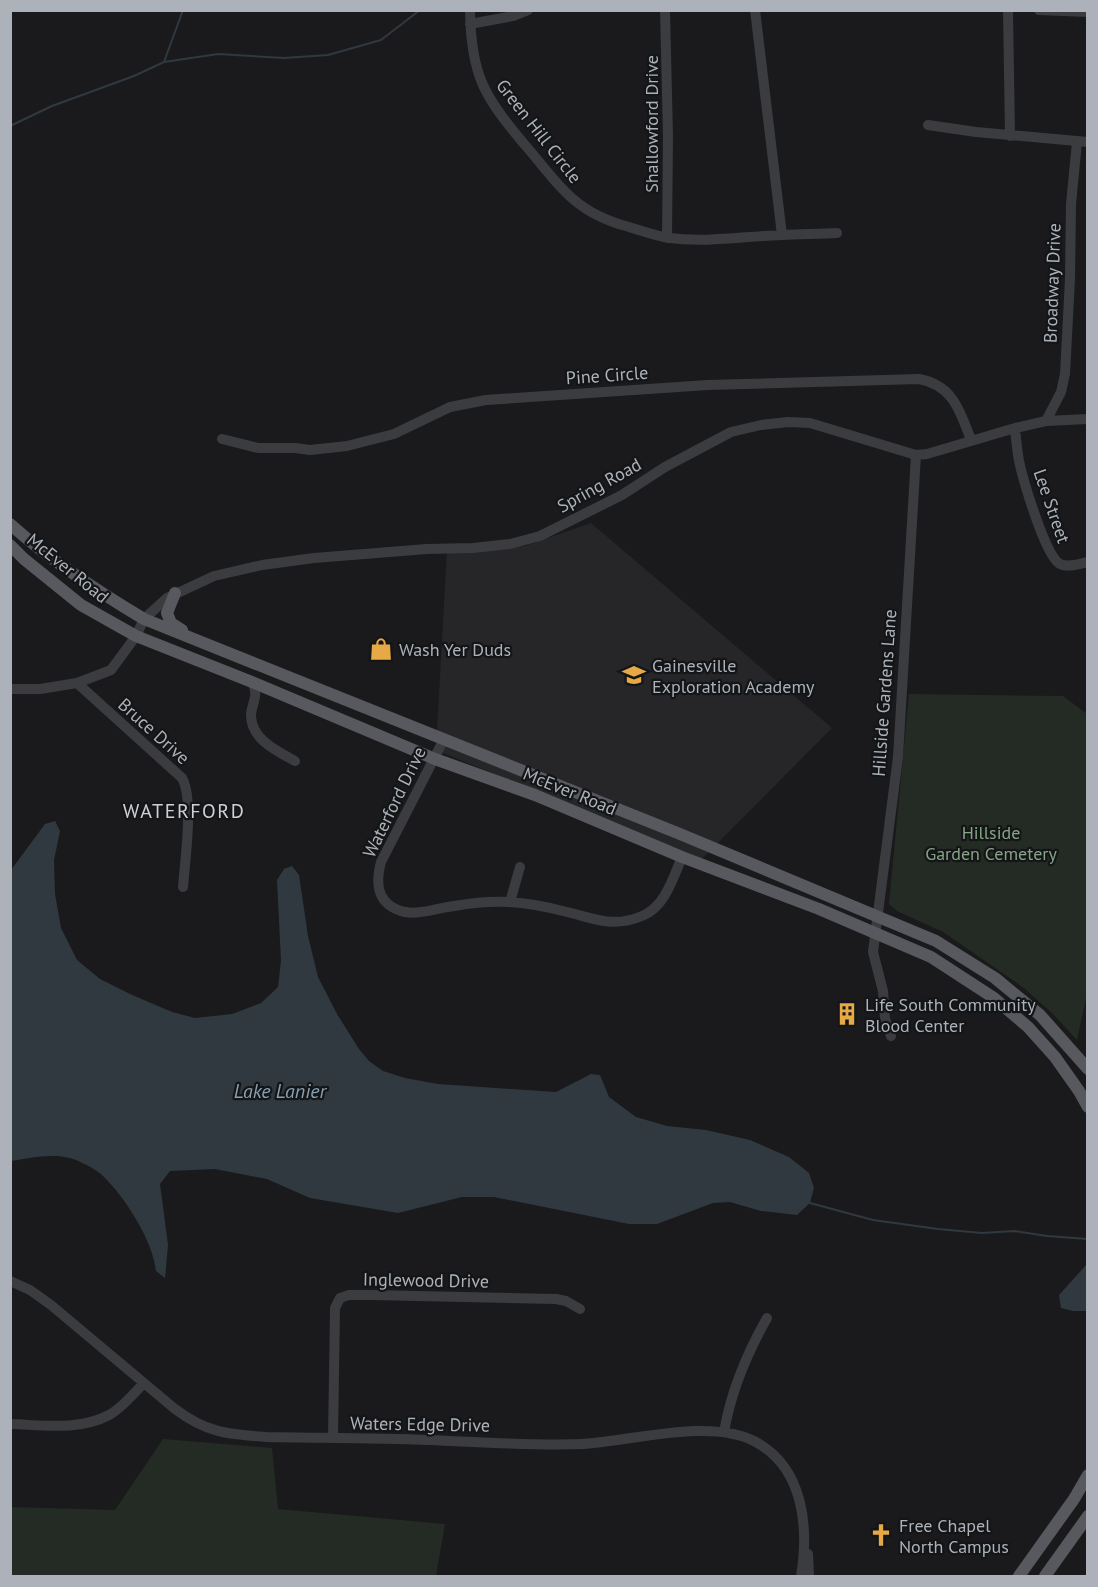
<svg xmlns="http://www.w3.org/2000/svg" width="1098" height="1587" viewBox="0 0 1098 1587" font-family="'PT Sans',sans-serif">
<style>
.built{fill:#262629}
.green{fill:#242b24}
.water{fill:#30393f}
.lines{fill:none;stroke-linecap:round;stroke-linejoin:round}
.stream{stroke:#30393f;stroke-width:2}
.minor{stroke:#3b3c40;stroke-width:10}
.major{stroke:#57595f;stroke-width:12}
.labels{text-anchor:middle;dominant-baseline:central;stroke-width:4.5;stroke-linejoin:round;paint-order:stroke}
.street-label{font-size:18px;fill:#adb2ba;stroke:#141517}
.poi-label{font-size:18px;fill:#adb2ba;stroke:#141517;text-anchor:start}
.park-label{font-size:18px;fill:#85a486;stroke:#141517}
.neighbourhood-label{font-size:20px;letter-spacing:1.5px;fill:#ced0d7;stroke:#141517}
.water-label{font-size:20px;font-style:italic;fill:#87a0b3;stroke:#141517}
</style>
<rect width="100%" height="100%" fill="#1a1a1c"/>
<!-- built -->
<path class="built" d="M591 523 832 728 702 859 436 750 447 549 525 546Z"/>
<!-- green -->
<path class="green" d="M909 694 1063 696 1087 714 1088 989 1077 1040 1053 1014 1024 988 943 932 897 911 889 904Z
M163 1439 272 1448 278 1509 445 1524 436 1576H11V1507L115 1510Z"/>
<!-- water -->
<path class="water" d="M55 821 60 831 54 860 55 894 61 928 77 960 100 979 130 994 172 1012 195 1018 232 1014 261 1003 278 987 281 961 277 880 284 869 292 866 299 875 308 936 318 977 337 1014 359 1049 369 1061 383 1071 405 1078 438 1084 556 1092 591 1074 600 1075 609 1097 636 1117 667 1126 706 1130 750 1140 789 1157 809 1173 814 1188 810 1203 797 1215 761 1211 730 1202 713 1203 657 1224H629L494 1197H462L398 1213 310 1198 267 1179 251 1176 215 1169 170 1171 160 1184 168 1245 165 1278 156 1271C153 1241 125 1197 103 1176 96 1169 80 1161 70 1158 52 1153 29 1158 11 1161V870L45 824Z
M1087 1264V1311H1073L1061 1308 1059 1295Z"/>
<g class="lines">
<!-- stream -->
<path class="stream" d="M164 62 183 10
M10 126 52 106 134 76 164 62 218 54 284 58 328 55 381 40 420 10
M810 1203 873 1220 938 1229 982 1233 1015 1231 1047 1236 1088 1239"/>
<!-- minor -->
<path class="minor" d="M470 10C471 76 484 96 525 145 541 163 555 184 573 199 589 213 610 222 629 227 642 231 656 236 669 238 707 243 745 236 782 235 801 234 819 234 837 233
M665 10 668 136 667 238
M755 10 782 235
M1008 10 1010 136
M1039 10 1088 12
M470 24 513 16 528 10
M928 125 976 132 1088 142
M1046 421 1061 392 1065 374 1070 279 1071 204 1077 142
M1015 428C1016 439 1017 450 1019 461 1023 479 1045 556 1060 564 1068 568 1079 564 1088 562
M222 439 258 448H295L310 450 347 446 394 434 450 407 486 400 708 385 919 379C953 385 960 411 971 440
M252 682C259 697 253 699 251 714 250 739 277 751 295 761
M77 683 182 778C194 799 185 860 183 887
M10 689H40L77 683 111 670 136 636 144 619 167 598 214 576 262 565 314 558 427 549 473 548 510 544 540 536 622 495 665 467 731 432 761 425 788 422 810 423 916 455 927 454 1015 428 1046 421 1088 419
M444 739 381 862C376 881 376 900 396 909 414 918 436 908 454 906 472 903 490 901 509 902 528 903 548 907 567 912 596 919 613 928 642 916 665 907 673 878 682 857
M510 902 520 867
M891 1036 885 1019 883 991 873 952 898 757 916 455
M10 1281 30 1290 51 1305 175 1409C207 1433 227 1434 266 1437 320 1438 375 1438 429 1440 480 1442 533 1446 583 1444 632 1441 710 1418 754 1441 804 1467 809 1527 801 1576
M10 1424C43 1425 79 1431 109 1415 122 1408 133 1394 144 1383
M724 1432C731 1391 746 1355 767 1318
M333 1438 335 1308 340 1298 349 1295H371L556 1299 566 1301 580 1309
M808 1554 809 1576"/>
<!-- major -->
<path class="major" d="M10 524C51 561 97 591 144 619L680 834 936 941 995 978 1040 1015 1088 1069
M10 545 24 559 81 605 136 636 252 682 435 759 535 795 682 857 819 909 931 957 994 998 1028 1027 1055 1057 1079 1091 1088 1107
M175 593 167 613 171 623 182 630
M1019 1576 1074 1499 1088 1475
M1045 1576 1088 1516"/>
</g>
<!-- icons -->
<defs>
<g id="shop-bare" transform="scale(1.8)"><path d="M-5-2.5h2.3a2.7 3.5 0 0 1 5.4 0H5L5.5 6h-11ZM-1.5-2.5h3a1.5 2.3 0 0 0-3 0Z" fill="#e7a946" stroke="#141517" stroke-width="2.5" paint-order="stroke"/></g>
<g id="school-bare" transform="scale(1.8)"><path d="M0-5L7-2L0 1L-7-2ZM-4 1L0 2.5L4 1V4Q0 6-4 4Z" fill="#e7a946" stroke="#141517" stroke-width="2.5" paint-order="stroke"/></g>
<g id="building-bare" transform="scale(1.8)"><path d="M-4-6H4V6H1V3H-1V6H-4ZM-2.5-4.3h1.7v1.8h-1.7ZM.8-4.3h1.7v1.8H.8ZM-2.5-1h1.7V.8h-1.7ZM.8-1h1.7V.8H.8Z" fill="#e7a946" stroke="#141517" stroke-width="2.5" paint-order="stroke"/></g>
<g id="church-bare" transform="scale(1.8)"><path d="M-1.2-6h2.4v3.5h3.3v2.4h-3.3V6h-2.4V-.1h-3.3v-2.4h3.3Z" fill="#e7a946" stroke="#141517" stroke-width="2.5" paint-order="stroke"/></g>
</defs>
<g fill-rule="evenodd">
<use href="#shop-bare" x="381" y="649"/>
<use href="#school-bare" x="634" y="675"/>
<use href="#building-bare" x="847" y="1014"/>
<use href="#church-bare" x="881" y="1535"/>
</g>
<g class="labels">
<!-- street labels -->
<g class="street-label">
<text transform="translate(651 124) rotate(-90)">Shallowford Drive</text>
<text transform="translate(539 131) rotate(52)">Green Hill Circle</text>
<text transform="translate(1052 283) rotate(-88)">Broadway Drive</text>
<text transform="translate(607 375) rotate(-4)">Pine Circle</text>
<text transform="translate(599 485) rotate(-29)">Spring Road</text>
<text transform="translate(1052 506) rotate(71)">Lee Street</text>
<text transform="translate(68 568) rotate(39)">McEver Road</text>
<text transform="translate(884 693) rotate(-86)">Hillside Gardens Lane</text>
<text transform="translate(154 731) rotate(42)">Bruce Drive</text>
<text transform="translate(570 791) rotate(22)">McEver Road</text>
<text transform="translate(394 802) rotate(-64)">Waterford Drive</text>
<text transform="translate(426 1280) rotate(1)">Inglewood Drive</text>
<text transform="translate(420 1424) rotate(1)">Waters Edge Drive</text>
</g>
<!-- poi labels -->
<g class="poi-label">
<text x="399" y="649">Wash Yer Duds</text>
<text x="652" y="665">Gainesville<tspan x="652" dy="21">Exploration Academy</tspan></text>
<text x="865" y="1004">Life South Community<tspan x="865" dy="21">Blood Center</tspan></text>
<text x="899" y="1525">Free Chapel<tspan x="899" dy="21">North Campus</tspan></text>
</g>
<!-- park labels -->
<g class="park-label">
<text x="991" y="832">Hillside<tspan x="991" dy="21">Garden Cemetery</tspan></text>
</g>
<!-- neighbourhood labels -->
<g class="neighbourhood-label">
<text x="184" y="811">WATERFORD</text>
</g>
<!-- water labels -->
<g class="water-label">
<text x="280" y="1091">Lake Lanier</text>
</g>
</g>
<!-- border -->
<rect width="1098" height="1587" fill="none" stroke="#adb2ba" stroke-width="24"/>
</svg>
